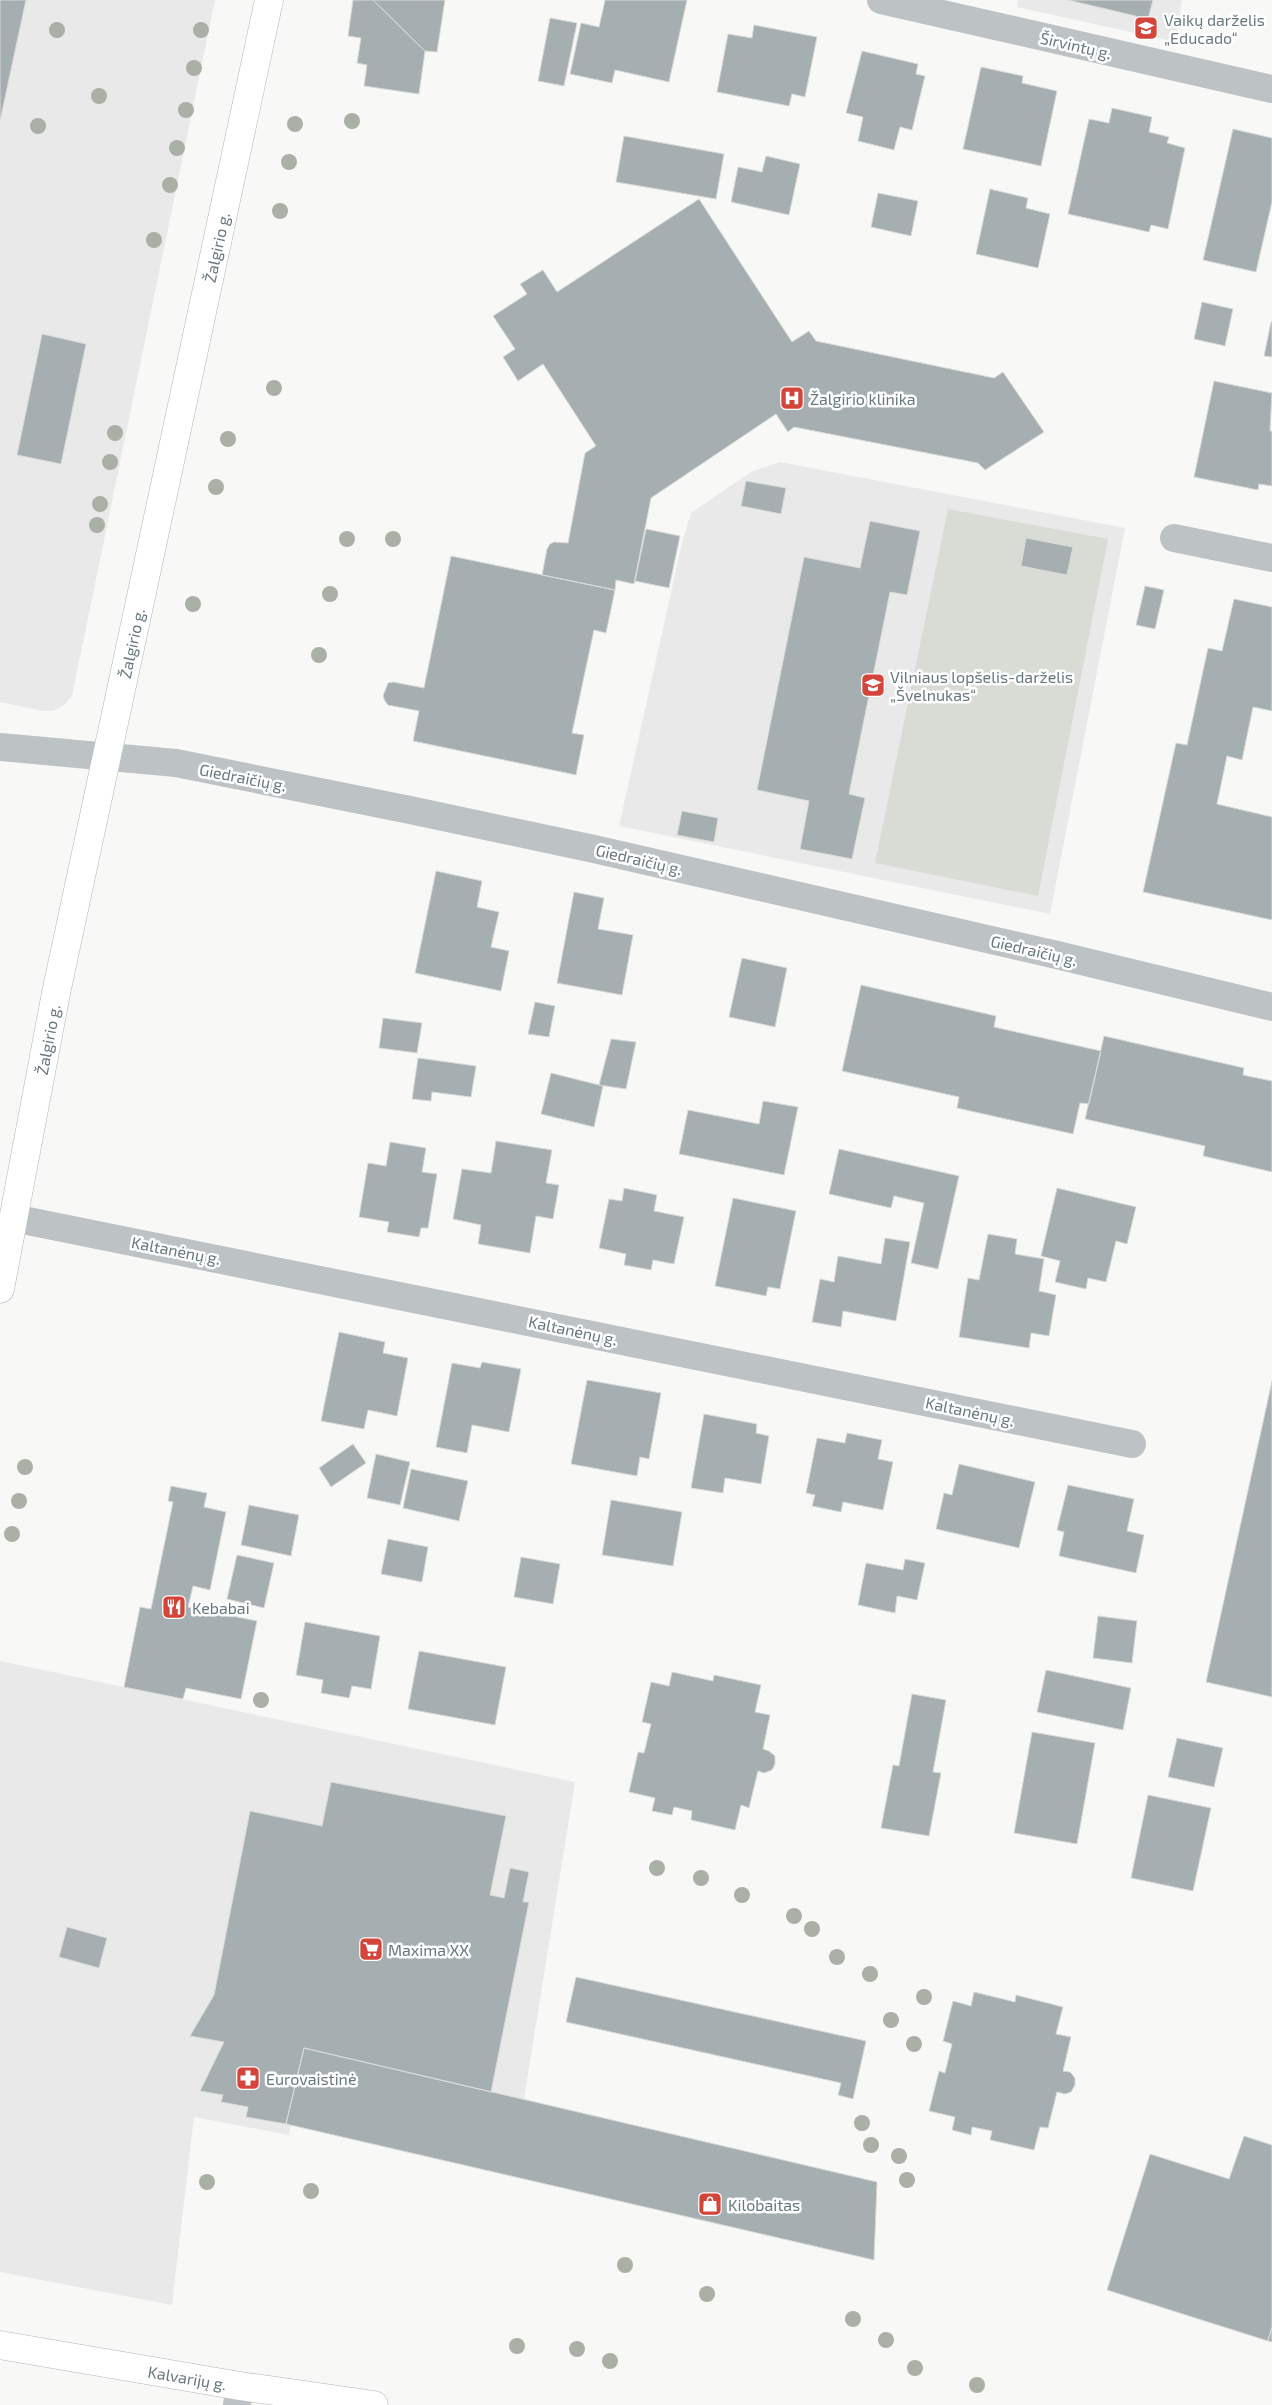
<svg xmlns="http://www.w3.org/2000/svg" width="1272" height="2405" viewBox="0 0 1272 2405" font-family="'Exo 2',sans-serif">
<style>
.built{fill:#e9e9e9}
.green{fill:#d9dcd5}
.building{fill:#a5afb2;stroke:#dad9d8}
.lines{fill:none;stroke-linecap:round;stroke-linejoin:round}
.primary-casing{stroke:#b1b7ba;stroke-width:29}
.street{stroke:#bdc3c5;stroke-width:28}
.primary{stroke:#fff;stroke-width:28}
.tree{fill:#aab0a6}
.labels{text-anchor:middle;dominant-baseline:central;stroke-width:5;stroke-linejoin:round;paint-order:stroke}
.poi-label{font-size:16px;fill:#66787e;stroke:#fff;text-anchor:start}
.street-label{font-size:16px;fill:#66787e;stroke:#fff}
</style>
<rect width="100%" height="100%" fill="#f8f8f6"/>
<!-- built -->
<path class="built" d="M0 0H215L72 696 63 706 53 711H43L0 702Z
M1018 0H1182L1176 42 1017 7Z
M780 462 1125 528 1050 914 619 826 682 543 691 513 751 472Z
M0 1661 575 1782 523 2105 307 2052 289 2135 194 2117 172 2305 0 2272Z"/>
<!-- green -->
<path class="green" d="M948 509 1108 539 1038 896 875 863Z"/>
<!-- building -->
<path class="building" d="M0 0H26L0 121Z
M353 0H373L425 51 419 94 364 86 367 65 357 63 361 38 348 36Z
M373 0H445L437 52 425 51Z
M605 0H687L669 82 615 70 612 83 570 74 581 23 599 27Z
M1068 0H1153L1148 19Z
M550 18 577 23 564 86 538 81Z
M754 25 817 37 805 97 792 94 789 106 717 92 728 34 752 38Z
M862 51 918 64 916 74 925 76 912 130 900 127 894 150 858 141 863 117 846 113Z
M981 67 1023 76 1022 83 1057 91 1041 166 963 149Z
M1112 108 1152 117 1149 132 1169 137 1167 143 1185 148 1168 229 1151 225 1149 232 1068 214 1089 119 1109 123Z
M1233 129 1272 138V202L1256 272 1203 260Z
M624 136 724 154 716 199 616 182Z
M766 156 800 164 789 215 731 202 738 167 762 172Z
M990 189 1028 198 1026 208 1050 214 1038 268 976 254Z
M878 193 918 201 911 236 871 227Z
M699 199 792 342 809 331 816 341 994 378 1003 372 1044 432 985 470 978 463 794 427 788 432 776 414 651 498 634 584 616 580 615 590 542 575 547 549 550 544 554 542 568 543 585 453 596 446 543 364 518 381 503 357 515 349 493 316 527 294 520 284 543 270 557 292Z
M1202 302 1233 309 1225 346 1194 339Z
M1271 322H1272V357L1264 356Z
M42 334 86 344 61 464 17 455Z
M1214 381 1272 393 1270 431H1272V486L1259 484 1258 490 1194 477Z
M746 481 786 488 781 514 741 506Z
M870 521 920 531 907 595 890 592 849 794 865 798 852 859 800 849 809 801 757 790 804 557 860 568Z
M646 529 680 536 669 588 635 581Z
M1026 538 1073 547 1067 575 1021 566Z
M451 556 615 590 606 633 594 630 572 733 584 735 576 775 413 741 419 711 388 705 385 701 383 696 388 683 393 682 424 688Z
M1145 586 1164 590 1155 629 1136 625Z
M1234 599 1272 607V711L1253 707 1242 760 1227 756 1217 804 1272 817V920L1143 892 1176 743 1187 745 1208 648 1222 651Z
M682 811 718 818 714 842 677 835Z
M436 871 482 881 477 907 499 912 491 947 509 951 501 991 415 973Z
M574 892 604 898 598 929 633 935 622 995 557 983Z
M742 958 787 968 775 1027 729 1017Z
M861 985 996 1016 994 1027 1101 1051 1089 1104 1080 1103 1073 1134 957 1108 959 1097 842 1071Z
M535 1002 555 1006 549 1037 528 1034Z
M383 1018 422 1023 417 1053 379 1048Z
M1104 1036 1244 1068 1243 1075 1272 1081V1172L1203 1156 1205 1146 1085 1119Z
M611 1039 636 1042 626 1089 599 1085Z
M418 1058 476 1066 471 1097 432 1092 431 1101 412 1099Z
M551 1073 603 1086 594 1127 541 1114Z
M763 1101 798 1107 784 1175 679 1154 688 1110 759 1124Z
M496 1141 552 1150 546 1183 559 1185 553 1219 536 1216 530 1253 478 1244 481 1225 453 1219 462 1169 491 1173Z
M390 1142 426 1148 422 1172 437 1174 428 1228H421L419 1237 387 1232 389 1222 359 1217 368 1163 386 1166Z
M839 1149 959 1176 938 1269 911 1263 924 1203 894 1196 891 1208 829 1194Z
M624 1188 657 1195 654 1211 684 1217 674 1264 653 1260 651 1270 624 1265 626 1254 599 1248 609 1199 622 1201Z
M1057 1188 1136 1207 1127 1244 1116 1241 1106 1282 1088 1278 1086 1289 1055 1282 1060 1261 1041 1256Z
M733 1198 796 1211 780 1289 768 1287 766 1296 715 1286Z
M988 1234 1017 1239 1015 1254 1044 1259 1039 1291 1056 1295 1049 1336 1031 1333 1029 1348 959 1337 968 1278 979 1280Z
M885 1238 910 1242 896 1321 843 1311 841 1327 812 1322 820 1279 834 1282 838 1256 881 1264Z
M339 1332 385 1342 383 1353 408 1358 397 1416 368 1410 364 1429 321 1421Z
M482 1362 521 1369 509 1432 472 1425 467 1453 436 1447 452 1363 480 1368Z
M587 1380 661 1393 649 1459 640 1457 637 1476 571 1464Z
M1272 1381V1697L1206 1682Z
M704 1414 757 1424 756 1433 769 1436 761 1484 725 1478 723 1493 691 1488Z
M847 1433 882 1440 878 1459 893 1462 883 1510 843 1502 841 1512 812 1506 815 1495 806 1493 817 1438 845 1443Z
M353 1444 366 1463 331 1487 319 1468Z
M376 1454 410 1462 400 1505 367 1498Z
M959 1464 1035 1482 1019 1548 936 1529 944 1493 952 1495Z
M411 1469 468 1481 459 1521 403 1508Z
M1068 1485 1134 1499 1127 1531 1144 1535 1136 1573 1059 1556 1064 1532 1057 1530Z
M171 1486 207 1493 204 1507 226 1512 210 1590 193 1586 188 1607 257 1621 241 1699 186 1688 183 1699 124 1687 140 1607 151 1609 173 1502 168 1501Z
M611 1500 682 1512 673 1566 602 1555Z
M249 1505 299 1515 291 1556 241 1545Z
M388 1539 428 1547 422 1582 381 1574Z
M237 1555 274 1563 264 1608 227 1599Z
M521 1557 560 1564 553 1604 514 1597Z
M905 1559 925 1563 917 1600 897 1596 895 1613 858 1605 866 1563 903 1570Z
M1098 1616 1137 1621 1132 1663 1093 1658Z
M305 1622 380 1636 371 1689 352 1686 349 1698 321 1693 323 1680 296 1675Z
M419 1651 506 1667 495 1725 408 1709Z
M1046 1670 1131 1688 1123 1730 1037 1712Z
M672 1672 713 1681 714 1675 761 1685 755 1712 770 1715 763 1749 769 1751 775 1756V1764L772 1770 764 1773 758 1771 749 1808 741 1805 735 1830 691 1820 692 1811 674 1807 672 1815 652 1811 655 1798 629 1792 638 1752 644 1753 651 1724 642 1722 651 1682 669 1686Z
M912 1694 946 1700 933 1772 941 1773 929 1836 881 1828 893 1765 899 1766Z
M1032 1732 1095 1743 1077 1844 1014 1833Z
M1177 1738 1223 1748 1214 1787 1168 1777Z
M331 1782 506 1816 490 1895 504 1898 510 1868 529 1872 523 1902H529L491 2092 304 2048 286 2124 246 2117 248 2107 221 2102 223 2095 200 2091 224 2042 190 2036 214 1995 250 1811 322 1826Z
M1148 1795 1211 1808 1193 1891 1131 1878Z
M67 1927 107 1938 99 1968 59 1957Z
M576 1977 866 2041 853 2099 838 2095 841 2083 566 2022Z
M974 1992 1015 2002 1016 1995 1063 2007 1056 2034 1071 2037 1063 2071 1070 2072 1075 2078V2085L1071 2092 1065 2094 1057 2092 1048 2128 1040 2127 1034 2150 990 2140 992 2131 972 2127 971 2135 952 2130 955 2117 929 2111 939 2071 945 2073 952 2044 943 2041 953 2001 971 2006Z
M304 2048 877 2182 874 2260 286 2124Z
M1244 2136 1272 2145V2327L1268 2341 1107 2290 1150 2154 1229 2179Z
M1272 2327V2342L1268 2341Z"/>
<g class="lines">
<!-- primary casing -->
<g class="primary-casing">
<g id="primary">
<path id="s1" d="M0 1289 56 993 269 0"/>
<path id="s2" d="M0 2345 240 2386 374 2405"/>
</g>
</g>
<!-- street -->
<path class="street" d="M881 0 1272 89
M1174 538 1272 558
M0 747 176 763 410 810 594 849 1057 955 1272 1007
M13 1218 1132 1444
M237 2405 240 2386"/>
<!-- primary -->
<use href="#primary" class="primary"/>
</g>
<!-- trees -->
<g class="tree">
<circle cx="57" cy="30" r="8"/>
<circle cx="201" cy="30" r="8"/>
<circle cx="194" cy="68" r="8"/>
<circle cx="99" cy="96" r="8"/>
<circle cx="186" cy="110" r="8"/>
<circle cx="352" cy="121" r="8"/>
<circle cx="295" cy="124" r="8"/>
<circle cx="38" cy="126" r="8"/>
<circle cx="177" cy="148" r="8"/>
<circle cx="289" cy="162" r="8"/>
<circle cx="170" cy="185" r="8"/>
<circle cx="280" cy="211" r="8"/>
<circle cx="154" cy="240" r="8"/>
<circle cx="274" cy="388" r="8"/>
<circle cx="115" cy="433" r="8"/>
<circle cx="228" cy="439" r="8"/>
<circle cx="110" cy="462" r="8"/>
<circle cx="216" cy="487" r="8"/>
<circle cx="100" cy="504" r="8"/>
<circle cx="97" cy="525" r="8"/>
<circle cx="347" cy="539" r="8"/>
<circle cx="393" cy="539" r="8"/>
<circle cx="330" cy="594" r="8"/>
<circle cx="193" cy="604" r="8"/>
<circle cx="319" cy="655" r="8"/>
<circle cx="25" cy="1467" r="8"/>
<circle cx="19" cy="1501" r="8"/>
<circle cx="12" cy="1534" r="8"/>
<circle cx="261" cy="1700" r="8"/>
<circle cx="657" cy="1868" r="8"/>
<circle cx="701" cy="1878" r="8"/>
<circle cx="742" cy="1895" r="8"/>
<circle cx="794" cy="1916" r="8"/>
<circle cx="812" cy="1929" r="8"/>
<circle cx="837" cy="1957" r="8"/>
<circle cx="870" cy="1974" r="8"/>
<circle cx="924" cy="1997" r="8"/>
<circle cx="891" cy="2020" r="8"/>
<circle cx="914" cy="2044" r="8"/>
<circle cx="862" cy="2123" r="8"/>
<circle cx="871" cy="2145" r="8"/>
<circle cx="899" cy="2156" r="8"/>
<circle cx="907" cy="2180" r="8"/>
<circle cx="207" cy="2182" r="8"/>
<circle cx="311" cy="2191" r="8"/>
<circle cx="625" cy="2265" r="8"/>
<circle cx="707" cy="2294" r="8"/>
<circle cx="853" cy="2319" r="8"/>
<circle cx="886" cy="2340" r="8"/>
<circle cx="517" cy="2346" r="8"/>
<circle cx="577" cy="2349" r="8"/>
<circle cx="610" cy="2361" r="8"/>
<circle cx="915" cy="2368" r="8"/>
<circle cx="977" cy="2385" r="8"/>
</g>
<!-- icons -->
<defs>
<g id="school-square" transform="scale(1.25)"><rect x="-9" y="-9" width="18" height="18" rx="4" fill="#d3443b" stroke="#fff"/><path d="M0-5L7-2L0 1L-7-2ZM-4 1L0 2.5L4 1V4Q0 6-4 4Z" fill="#fff"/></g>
<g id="hospital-square" transform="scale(1.25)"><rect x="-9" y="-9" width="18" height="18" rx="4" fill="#d3443b" stroke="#fff"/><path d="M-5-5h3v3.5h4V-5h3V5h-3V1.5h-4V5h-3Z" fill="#fff"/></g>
<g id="restaurant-square" transform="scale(1.25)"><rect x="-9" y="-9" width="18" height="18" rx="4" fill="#d3443b" stroke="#fff"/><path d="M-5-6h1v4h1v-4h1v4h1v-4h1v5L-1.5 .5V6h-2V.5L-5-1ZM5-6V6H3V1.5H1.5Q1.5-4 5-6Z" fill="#fff"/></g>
<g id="supermarket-square" transform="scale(1.25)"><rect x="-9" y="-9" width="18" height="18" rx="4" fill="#d3443b" stroke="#fff"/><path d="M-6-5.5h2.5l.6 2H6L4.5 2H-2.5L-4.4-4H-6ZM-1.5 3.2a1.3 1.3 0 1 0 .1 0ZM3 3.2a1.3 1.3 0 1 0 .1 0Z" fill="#fff"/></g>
<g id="pharmacy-square" transform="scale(1.25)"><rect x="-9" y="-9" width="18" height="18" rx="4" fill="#d3443b" stroke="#fff"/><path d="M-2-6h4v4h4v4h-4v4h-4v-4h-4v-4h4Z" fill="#fff"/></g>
<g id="shop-square" transform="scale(1.25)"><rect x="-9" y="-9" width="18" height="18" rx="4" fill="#d3443b" stroke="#fff"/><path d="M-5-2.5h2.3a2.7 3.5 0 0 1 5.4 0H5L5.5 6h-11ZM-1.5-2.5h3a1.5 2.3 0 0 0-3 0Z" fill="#fff"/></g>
</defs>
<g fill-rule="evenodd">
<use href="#school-square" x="1146" y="28"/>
<use href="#hospital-square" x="792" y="398"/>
<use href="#school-square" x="873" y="685"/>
<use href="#restaurant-square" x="174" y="1607"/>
<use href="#supermarket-square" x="371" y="1949"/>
<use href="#pharmacy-square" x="248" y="2078"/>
<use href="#shop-square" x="710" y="2204"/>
</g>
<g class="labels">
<!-- poi labels -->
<g class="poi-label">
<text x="1164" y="19">Vaikų darželis<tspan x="1164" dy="18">„Educado“</tspan></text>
<text x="810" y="398">Žalgirio klinika</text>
<text x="890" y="676">Vilniaus lopšelis-darželis<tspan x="890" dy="18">„Švelnukas“</tspan></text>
<text x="192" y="1607">Kebabai</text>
<text x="388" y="1949">Maxima XX</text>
<text x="266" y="2078">Eurovaistinė</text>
<text x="728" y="2204">Kilobaitas</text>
</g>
<!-- street labels -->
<g class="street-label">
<text transform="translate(1076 45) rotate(13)">Širvintų g.</text>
<text stroke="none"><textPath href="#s1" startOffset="1064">Žalgirio g.</textPath></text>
<text stroke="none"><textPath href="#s1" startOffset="659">Žalgirio g.</textPath></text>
<text transform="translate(243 777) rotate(11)">Giedraičių g.</text>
<text transform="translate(639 859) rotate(13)">Giedraičių g.</text>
<text transform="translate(1034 950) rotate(13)">Giedraičių g.</text>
<text stroke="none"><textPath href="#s1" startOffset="254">Žalgirio g.</textPath></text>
<text transform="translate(176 1250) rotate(11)">Kaltanėnų g.</text>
<text transform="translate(573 1330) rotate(12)">Kaltanėnų g.</text>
<text transform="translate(970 1411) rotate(12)">Kaltanėnų g.</text>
<text stroke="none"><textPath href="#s2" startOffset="190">Kalvarijų g.</textPath></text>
</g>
</g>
</svg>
